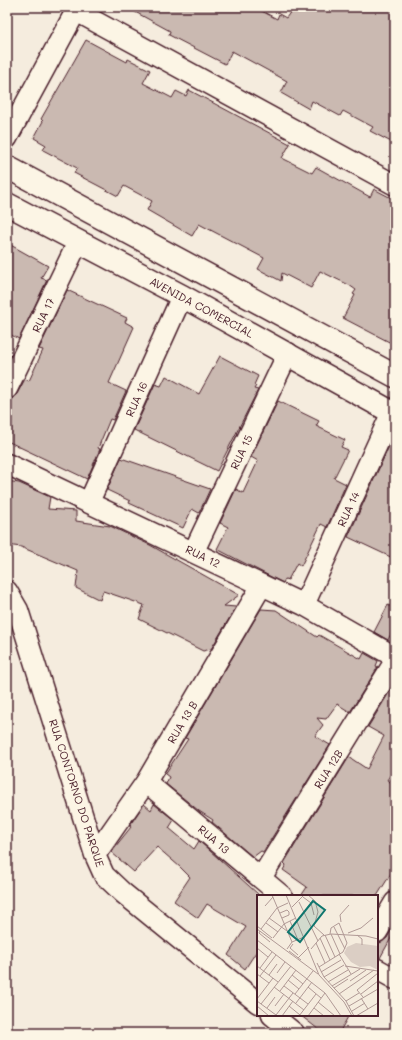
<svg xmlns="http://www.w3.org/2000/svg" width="402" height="1040" viewBox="0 0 402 1040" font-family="Mali,sans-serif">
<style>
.building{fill:#cab9b1;stroke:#4a1f2b}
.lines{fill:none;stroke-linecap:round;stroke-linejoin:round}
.minor-casing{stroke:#4a1f2b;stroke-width:23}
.tertiary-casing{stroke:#4a1f2b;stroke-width:25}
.minor{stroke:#fcf5e5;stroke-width:20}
.tertiary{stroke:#fcf5e5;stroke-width:22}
.labels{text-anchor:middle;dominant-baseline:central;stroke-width:4;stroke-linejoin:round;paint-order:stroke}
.street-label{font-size:11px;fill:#4a1f2b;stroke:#fcf5e5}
.inset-road{fill:none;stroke:#b19a96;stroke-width:1}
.view{fill:#0f766e;fill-opacity:0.15;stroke:#0f766e;stroke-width:2}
.inset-edge{fill:none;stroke:#4a1f2b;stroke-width:2}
</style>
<rect width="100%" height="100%" fill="#f5ecde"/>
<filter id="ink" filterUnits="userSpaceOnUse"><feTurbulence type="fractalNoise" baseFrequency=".025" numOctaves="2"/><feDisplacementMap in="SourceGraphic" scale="8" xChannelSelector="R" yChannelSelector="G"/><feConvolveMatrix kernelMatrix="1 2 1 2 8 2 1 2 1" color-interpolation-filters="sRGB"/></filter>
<g filter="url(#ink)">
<!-- building -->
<path class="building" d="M126 7H254L277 19 279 14 286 18 294 7H395V144L370 131 373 127 343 111 340 116 312 101 309 109 281 93 287 81 232 51 225 64 169 35 170 31Z
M86 40 127 62 128 59 150 70 143 83 172 98 176 91 186 96 189 90 290 144 282 158 312 173 316 167 370 197 374 189 395 200V345L343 318 355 295 353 294 356 290 349 285 320 271 311 288 282 273 281 281 258 269 264 258 199 224 192 236 147 210 152 201 124 186 118 196 74 173 77 168 43 150 46 145 34 138 43 121 41 119Z
M7 243 48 266 41 278 47 280 19 339 7 333Z
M67 290 127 318 125 322 134 327 109 383 126 391 113 420 110 419 98 448 100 449 87 479 7 441V400L13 399 17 394 25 379 29 381 43 350 39 349Z
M220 356 258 376 254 385 256 386 254 389 258 390 217 471 134 430 155 384 161 386 166 376 199 394Z
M278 401 319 421 316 426 345 440 341 447 348 450 334 478 346 484 327 527 321 524 301 566 297 563 288 580 285 579 283 583 217 549 228 527 220 523 236 489 243 493 258 461 251 457Z
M395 433V559L348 537Z
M121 458 210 489 199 513 192 509 183 528 129 503 130 501 107 490Z
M7 481 19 483 50 497 48 509 76 511V521L110 526 150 545 239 595 224 606 236 607 211 649 203 651 139 619 144 605 103 591 100 600 76 588 78 571 21 547 7 545Z
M388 605 395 609V625L388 640 374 632Z
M261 609 276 610 317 637 319 635 361 659 364 653 378 661 376 666 378 667 350 712 337 704 326 719 317 718 323 725 315 736 330 745 263 852 261 851 253 857 212 822 213 820 199 811 166 784 169 777 165 774 188 739 185 738Z
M395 683V768L387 780 395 785V867L377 896H301L307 887 283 870 286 865 284 863 349 757 367 769 384 736 368 727Z
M144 804 151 810 154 804 174 820 169 828 194 849 199 841 258 894V949L245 969 228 955 246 927 207 904 198 918 174 901 190 877 180 867 157 847 134 872 111 852 131 827 130 825Z
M395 924V931L380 958H377V943L387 938Z
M300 1015H349L339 1033H323Z"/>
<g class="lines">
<!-- minor casing -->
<g class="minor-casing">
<path id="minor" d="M76 11 395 185
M7 138 78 7
M7 389 78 242
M7 464 304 605 395 657
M89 502 182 296
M194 551 288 353
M7 591 18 610 95 855 104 875 123 893 258 1003
M304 605 392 412
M146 782 282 896
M95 855 146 782 262 585
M261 878 395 661
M377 932 395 902
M377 969 395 979
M272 1015 294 1033"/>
</g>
<!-- tertiary casing -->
<g class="tertiary-casing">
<path id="tertiary" d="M7 167 395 376
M7 204 182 296 395 414"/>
</g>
<!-- minor -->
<use href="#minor" class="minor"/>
<!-- tertiary -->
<use href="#tertiary" class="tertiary"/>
</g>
</g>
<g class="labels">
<!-- street labels -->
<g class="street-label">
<text transform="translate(202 307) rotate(28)">AVENIDA COMERCIAL</text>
<text transform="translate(43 315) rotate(-64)">RUA 17</text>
<text transform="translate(136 399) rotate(-66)">RUA 16</text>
<text transform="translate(241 452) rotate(-65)">RUA 15</text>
<text transform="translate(348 509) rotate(-65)">RUA 14</text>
<text transform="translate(203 556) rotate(26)">RUA 12</text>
<text transform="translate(182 722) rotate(-59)">RUA 13 B</text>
<text transform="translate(328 769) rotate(-58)">RUA 12B</text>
<text transform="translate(77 793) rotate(72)">RUA CONTORNO DO PARQUE</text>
<text transform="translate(214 839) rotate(40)">RUA 13</text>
</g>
</g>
<!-- overview -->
<g transform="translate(257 895)">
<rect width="121" height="121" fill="#f5ecde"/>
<path d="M99 48 121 51V75L113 71 103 72 94 67 87 58 90 52Z" fill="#dbcec4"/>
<path class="inset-road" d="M15 0 35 47M29 0 62 80 87 107 95 121M51 0 58 6 61 17 57 31 67 40M46 2 54 8 57 20M42 7 61 46M8 11 16 2M35 12 47 0M23 18 30 15 32 17V20L25 23M12 23 30 36M33 26 41 45M84 27 83 20 92 10M9 28 21 37M0 31 15 43M77 32 88 54M0 34 61 79M4 34 20 13 31 8M3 36 2 38 13 47M91 38 104 33 116 23M74 39 83 59M68 40 78 62M100 40 105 44V50M16 43 27 29 39 23M63 43 73 65M0 45 68 98 84 121M59 48 68 68M36 49 33 53 41 60M0 53 11 62M30 54 35 47 47 42M54 54 65 41 74 39 109 41 121 44M32 56 44 65M82 59 94 79M41 63 52 52M60 68 67 82 89 106 97 121M0 71 21 87M88 71 121 76M62 72 86 57 90 48 82 28 74 33 73 39M3 73 15 57M64 77 84 65M20 78 28 67M0 79 12 88M12 80 20 69M35 80 46 89M3 81 19 60M67 82 87 70M31 85 42 94M93 86 109 75M71 87 91 75M27 91 51 109M75 91 103 74M17 92 47 115M51 92 64 103M77 93 91 84M23 96 39 75M38 99 56 76M82 99 117 75M104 99 121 86M106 102 100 95 121 78M104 103 111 114M0 104 16 83M0 106 19 120M89 106 102 98M61 107 78 121M39 108 55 87M4 109 34 71M0 111 12 121M18 111 27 99M32 111 43 120M92 111 121 94M10 113 18 102M57 113 67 121M95 116 108 108M19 120 36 98M25 121 36 106M42 121 59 99M51 121 68 98M99 121 121 108"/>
<path class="view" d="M56 6 68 15 43 47 31 37Z"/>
<rect width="121" height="121" class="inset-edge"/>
</g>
<!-- margin -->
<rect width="402" height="1040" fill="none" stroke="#fcf5e5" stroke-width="24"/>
<rect x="12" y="12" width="378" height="1016" fill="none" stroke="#4a1f2b" stroke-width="1.5" filter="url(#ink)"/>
</svg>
